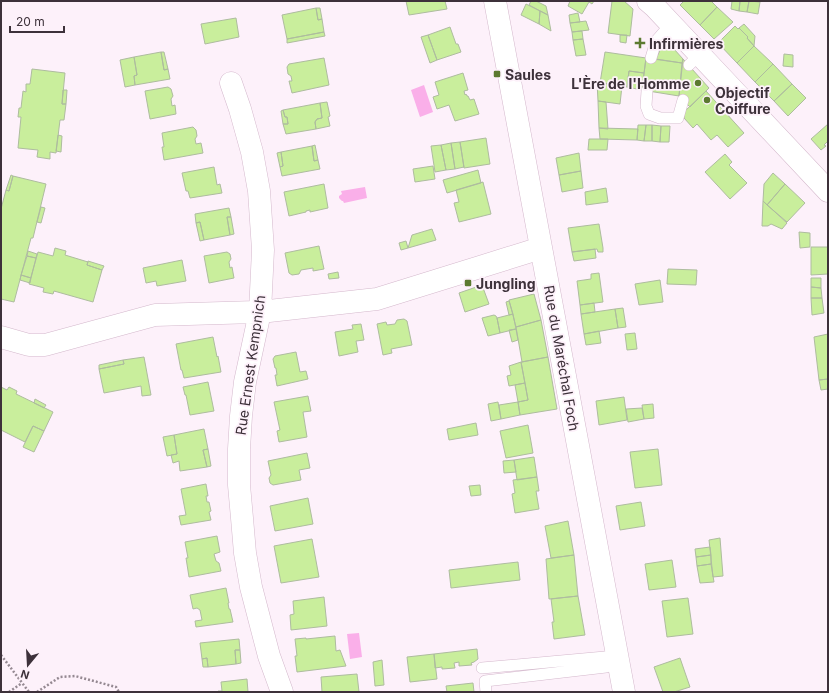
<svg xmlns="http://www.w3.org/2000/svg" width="829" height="693" viewBox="0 0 829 693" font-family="Inter,sans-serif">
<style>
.water{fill:#faafe9}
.building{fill:#c9ee9c;stroke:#aebc9f}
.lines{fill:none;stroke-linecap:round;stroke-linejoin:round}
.lane-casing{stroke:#d4b8cc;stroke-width:12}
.street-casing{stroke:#d4b8cc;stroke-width:23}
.path{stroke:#958992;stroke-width:2.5;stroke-dasharray:2 2;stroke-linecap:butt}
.lane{stroke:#fff;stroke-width:11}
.street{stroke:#fff;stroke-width:22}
.poi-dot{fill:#5c7a30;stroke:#fdf1fa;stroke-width:1.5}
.labels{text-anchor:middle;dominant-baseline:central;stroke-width:3.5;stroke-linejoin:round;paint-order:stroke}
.poi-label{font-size:14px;font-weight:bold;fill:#3d313a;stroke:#fdf1fa;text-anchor:start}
.street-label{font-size:14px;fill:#3d313a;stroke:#fdf1fa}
</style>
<rect width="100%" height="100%" fill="#fdf1fa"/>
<!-- water -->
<path class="water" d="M424 85 433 112 420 117 411 90Z
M365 187 367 198 344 203 343 201H342L339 198V196L342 194 341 191Z
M359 633 362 657 350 659 347 634Z"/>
<!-- building -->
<path class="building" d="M406 1H445L447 9 409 15Z
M531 1H536L546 6 548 15 529 5Z
M570 1H594L592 4 589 2 582 14 568 6Z
M612 1H624L633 9 630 36 608 33Z
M684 1H711L717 7 700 25 680 5Z
M732 1H740L739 11 731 9Z
M740 1H749L747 12 739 11Z
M749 1 760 2 758 14 747 12Z
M526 4 540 11 539 24 521 15Z
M717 7 733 22 714 39 700 25Z
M316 8 318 20 322 19 324 32 287 39 282 15Z
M316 8H320L322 19 318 20Z
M540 11 548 15 551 31 539 24Z
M578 13 580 22 570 23 569 15Z
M236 18 239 37 205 44 201 24Z
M586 21 589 30 572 32 570 23Z
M744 24 755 36 754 46 747 38 748 37 739 28Z
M735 26 738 29 739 28 748 37 747 38 754 46 737 63 718 43Z
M450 27 456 44H458L461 52 437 60 428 35Z
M582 31 583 39 573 40 572 32Z
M324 32 325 36 287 43V39Z
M428 35 437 60 430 63 421 37Z
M620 35H627L626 43 620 42Z
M583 39 586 55 576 56 573 40Z
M665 39 683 59 682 63 656 59Z
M754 46 773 64 755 82 737 63Z
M161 52H164L168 69 164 70Z
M161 52 164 70 168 69 170 79 135 85 134 76 137 75 134 57Z
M605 52 646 58 644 73 629 71 627 87 600 83Z
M784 54 793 55V67L783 66Z
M134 57 137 75 134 76 135 85 125 87 120 60Z
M324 58 329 85 292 93 289 81H292L291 76 288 74 287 67 289 64Z
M646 58 682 63 679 96 642 90Z
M683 59 709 88 690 107 679 96Z
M773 64 792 84 774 101 755 82Z
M32 69 65 73 62 104H66L64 120H60L56 153 50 152V159L37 157 38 150 18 148 21 117H18L19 108H21L23 91 26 92V84H30Z
M629 71 644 73 642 90 627 87Z
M463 73 468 90 464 91 465 95 466 94 467 96H468L470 100 474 99 479 114 455 121 449 105 437 109 433 97 439 95 435 82Z
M597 82 622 86 620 104 598 101Z
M792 84 806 98 788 116 774 101Z
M168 87 171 89 173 96 171 99 172 106 175 105 176 114 150 119 145 91Z
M63 90H67L66 104H62Z
M706 91 744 133 728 147 717 135 711 140 697 124 693 128 684 118 685 111Z
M598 101 606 102 608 129 599 128Z
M327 102 330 116 328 117 330 126 316 129 315 122 317 119 322 118 320 103Z
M320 103 322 118 317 119 315 122 316 129 286 134 283 124H288L287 117H285L283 110Z
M283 110 285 117H287L288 124H283L281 111Z
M828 124V141L824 145 826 146 821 150 811 139Z
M638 125H646L644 141 637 140Z
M646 125H652V141H644Z
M652 125 661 126 660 142 652 141Z
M661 126H670L669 142H660Z
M193 127 196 130 197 136 195 139 196 144 201 143 203 153 164 160 162 147H164L162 133Z
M599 128 638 129 637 140 600 139Z
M58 135 62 136 61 152 56 151Z
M486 138 490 164 464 168 460 142Z
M589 139H608L607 150H588Z
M460 142 464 167 455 169 451 143Z
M451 143 455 169 446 170 441 145Z
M315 145 318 160 314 161 312 146Z
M441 145 446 170 435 172 431 146Z
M312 146 314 161 318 160 320 169 282 176 280 167 283 166 281 152Z
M281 152 283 166 280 167 277 153Z
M579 153 581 171 559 175 556 158Z
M725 154 732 162 729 165 747 183 730 199 705 172Z
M433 166 435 179 415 182 413 169Z
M214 167 217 185 220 184 222 193 190 198 188 191H186L182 173Z
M478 170 481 183 447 193 443 180Z
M581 171 583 188 562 192 559 175Z
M773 173 785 184 767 205 763 201 764 184Z
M11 175 13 176 9 191 6 190Z
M13 176 46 184 33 238H31L14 302 1 299V209L6 190 9 191Z
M483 182 491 214 459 222 454 203 459 202 456 190Z
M324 184 328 208 310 212V210L306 211V212L289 216 284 192Z
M785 184 805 203 787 222 767 205Z
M606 188 608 202 586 205 585 192Z
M763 201 787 223 782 229 771 224 768 226H762Z
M41 207 45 208 41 223 37 222Z
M229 208 231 217H227L230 235 204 240 200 222 196 223 195 214Z
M227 217H231L234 234 230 235Z
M200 222 204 240 200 241 196 223Z
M599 224 603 248V252H598L597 249 572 252 568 228Z
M432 229 436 240 408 248 412 235Z
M799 232 810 233V247L800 248Z
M406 241 408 248 401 250 399 243Z
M319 246 324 269 313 271V268L301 270 299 274 292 275 289 273 285 253Z
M811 247H828V274L811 275Z
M55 248 66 251 65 255 88 262 87 265 102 270 93 302 54 291 53 294 43 292 44 288 29 284 38 252 53 256Z
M595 249 596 258 574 261 572 252Z
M28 251 37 254 36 258 27 256Z
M227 252 230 254 231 259 229 262 230 268 232 267 234 278 209 283 204 256Z
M27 256 36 258 31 278 21 275Z
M182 260 186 281 157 286 156 281 146 283 143 268Z
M88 261 104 266 102 270 87 265Z
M668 269 697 270 696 285 667 284Z
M338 272 339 278 329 279 328 274Z
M599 273 603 302 580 305 577 281 591 279V274Z
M21 275 31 278 30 283 20 280Z
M811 278H821V288L811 287Z
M660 280 663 302 639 305 635 284Z
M482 285 489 304 465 312 459 293Z
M811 287 821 288 822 298H811Z
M534 294 541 320 516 327 509 300Z
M811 298H822L824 313 812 315Z
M509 301 513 314 509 315 506 302Z
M594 303 595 312 581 314 580 305Z
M623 308 626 327 618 328 615 309Z
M615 309 618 328 584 334 581 314Z
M513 314 516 329 500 333 497 318Z
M494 315 496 316 497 318 500 333 488 336 482 318Z
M404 319 407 321 412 345 391 349 392 353 383 355 377 324 386 322 387 325 395 324 397 320Z
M541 320 548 357 522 362 516 327Z
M361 324 364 340 356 341 358 352 339 356 335 332 353 329 352 325Z
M516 329 518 340 512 342 509 330Z
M599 331 601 343 586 345 584 334Z
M635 333 637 349 627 350 625 334Z
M828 334V379L819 380 814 337Z
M213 337 217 357 218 356 221 372 184 378 182 370H181L176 344Z
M296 352 300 372 306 371 308 379 277 386 275 375H277L276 368H275L273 359 275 356Z
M144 357 151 395 142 396 141 386 104 393 99 369 124 364 123 360Z
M548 357 557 409 520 415 518 402 528 400 521 362Z
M123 360 124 364 99 369V365Z
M521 362 525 383 509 386 507 376 511 375 509 366Z
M828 379V389L821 390 819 380Z
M208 382 214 411 190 415 186 395H185L183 387Z
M525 383 528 400 518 402 515 385Z
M1 387 7 390 9 387 17 391 16 394 53 412 44 431 33 426 25 442 1 430Z
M308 396 311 411 303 412 307 437 279 442 277 431 280 430 274 402Z
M624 397 627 420 599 425 596 401Z
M35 399 46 405 44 408 34 403Z
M498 402 501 419 491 421 488 404Z
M518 402 520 415 501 419 499 405Z
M653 404 654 418 644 419 642 405Z
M642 408 644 419 628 422 626 409Z
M476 423 478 435 449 440 447 429Z
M528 425 533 453 506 458 500 431Z
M33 426 44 431 34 452 23 447Z
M204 429 208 449 203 450 207 467 180 471 179 461 173 463 171 455 177 454 174 435Z
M174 435 177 454 167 456 163 437Z
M208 449 211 466 207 467 203 450Z
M658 449 662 485 635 488 630 452Z
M307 453 310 468 299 470 301 480 273 485 270 483 269 478 271 475 268 461Z
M534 457 537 477 517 480 514 460Z
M514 460 516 472 504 473 503 461Z
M537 477 539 491H536L539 509 515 513 512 494 515 493 513 480Z
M206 484 208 496H206L207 502H209L211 511 209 512 211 520 181 525 179 516 186 515 181 489Z
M480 485 481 495 471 496 469 486Z
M308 498 313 524 275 531 270 506Z
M641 502 645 526 620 530 616 506Z
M568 521 574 555 551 558 545 526Z
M217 536 220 552 214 554 216 561 219 563 221 571 189 577 186 558H188L185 542Z
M720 538 723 576 713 577 709 540Z
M312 539 319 577 281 583 274 546Z
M710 547 711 555 696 557 695 549Z
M574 555 578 596 549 599 546 559Z
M711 555V564L697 566 696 557Z
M672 560 676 587 649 590 645 564Z
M518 562 520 580 451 588 449 570Z
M711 564 714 582 700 583 697 566Z
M226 588 229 603H228L229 609H230L233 622 196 627 195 621 202 620 200 610 197 608 193 609 190 595Z
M578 596 585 635 554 639 552 622H554L551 599Z
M324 597 327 626 291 630 290 615 294 614 293 601Z
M688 598 693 634 667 637 662 601Z
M335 636 336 651 340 650 346 666 297 672 295 656H297L295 639 306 638V639Z
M239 639 240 650H235L236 664 208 667 207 658 202 659 200 643Z
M477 649 478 659 474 662 471 663 472 665 459 666V662L454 663 455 668 442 669V667L435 668 434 654Z
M235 650H240L241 663 236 664Z
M434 654 437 679 410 682 407 657Z
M207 658 208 667H203L202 659Z
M680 658 690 687 674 692H663L654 667Z
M382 660 384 685 375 686 373 662Z
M357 674 359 692H322L321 677Z
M247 679 248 692H218V691H222L221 682Z
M473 683 474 692H447L446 686Z"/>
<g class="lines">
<!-- lane casing -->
<g class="lane-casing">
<path id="lane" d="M651 58 656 41 671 24
M689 65 700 54
M647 91 646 106 649 114 660 118H678L683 100
M482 668 605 657 617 654
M486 692 485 681 606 667 618 664"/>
</g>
<!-- street casing -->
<g class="street-casing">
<path id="street" d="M495 1 624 692
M648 1 655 7 828 191
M231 83 240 109 252 152 259 191 263 250 260 312 245 382 241 416 239 449V485L242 518 245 553 251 587 269 656 282 692
M1 337 29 345H45L155 315 260 312 377 299 541 248"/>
</g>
<!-- path -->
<path class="path" d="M1 655 29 692
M9 692 22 683
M37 692 60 677 75 676 116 687 119 692"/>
<!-- lane -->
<use href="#lane" class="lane"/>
<!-- street -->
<use href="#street" class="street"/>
</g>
<!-- markers -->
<g class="poi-dot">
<path d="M638 37h4v4h4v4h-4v4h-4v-4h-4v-4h4z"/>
<rect x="493" y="70" width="8" height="8" rx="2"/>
<circle cx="698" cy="83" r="4"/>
<circle cx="707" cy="100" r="4"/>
<rect x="464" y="279" width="8" height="8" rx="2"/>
</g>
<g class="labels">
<!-- poi labels -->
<g class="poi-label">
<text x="649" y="43">Infirmières</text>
<text x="505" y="74">Saules</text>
<text x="690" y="83" text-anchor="end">L'Ère de l'Homme</text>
<text x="715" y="92">Objectif<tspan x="715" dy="16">Coiffure</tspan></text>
<text x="476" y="283">Jungling</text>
</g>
<!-- street labels -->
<g class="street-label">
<text transform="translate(562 358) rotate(80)">Rue du Maréchal Foch</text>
<text transform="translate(250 365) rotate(-82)">Rue Ernest Kempnich</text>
</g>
</g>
<!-- border -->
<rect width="829" height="693" fill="none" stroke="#3d313a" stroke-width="4"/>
<!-- north arrow -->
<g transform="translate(28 665) rotate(198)" stroke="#fdf1fa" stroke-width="3" paint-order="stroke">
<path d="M0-3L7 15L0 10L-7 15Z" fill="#3d313a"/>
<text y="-6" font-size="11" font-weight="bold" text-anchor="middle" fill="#3d313a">N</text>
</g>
<!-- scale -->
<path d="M10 26v6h54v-6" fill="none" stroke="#3d313a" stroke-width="2"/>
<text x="16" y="26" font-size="12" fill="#3d313a" stroke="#fdf1fa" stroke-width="3" paint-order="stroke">20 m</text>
</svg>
